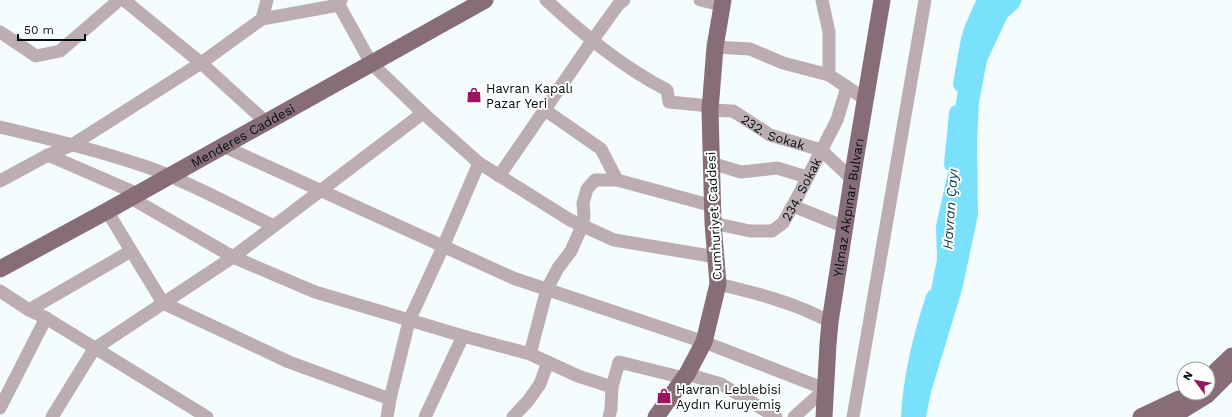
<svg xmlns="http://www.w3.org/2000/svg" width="1232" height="417" viewBox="0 0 1232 417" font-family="'Work Sans',sans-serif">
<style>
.water{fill:#7ae1fc}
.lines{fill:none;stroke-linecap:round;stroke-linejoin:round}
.river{stroke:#7ae1fc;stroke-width:16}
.minor{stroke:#bcadb3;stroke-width:13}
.major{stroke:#866d77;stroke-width:17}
.labels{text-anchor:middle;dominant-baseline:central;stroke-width:4;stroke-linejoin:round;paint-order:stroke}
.poi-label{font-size:13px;fill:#030e12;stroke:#fff;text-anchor:start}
.street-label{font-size:13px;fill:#030e12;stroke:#fff}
.water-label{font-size:14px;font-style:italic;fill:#043742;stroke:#fff}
</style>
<rect width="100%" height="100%" fill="#f5fcfe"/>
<!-- water -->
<path class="water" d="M982 0H1022L1019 7 1007 18 987 61 979 102 977 140 978 215 962 290 931 392 926 417H904L924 352 930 295 937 259 936 226 955 140 956 102 962 68 974 39Z"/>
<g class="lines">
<!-- river -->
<path class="river" d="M961 84 969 39 973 27 985 0
M952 164 957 113
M909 417C911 375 921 336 934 297"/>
<!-- minor -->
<g class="minor">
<path d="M124 0 201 63 266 122"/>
<path d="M341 0 339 5 371 63 423 113 479 163 570 220 614 240 716 257"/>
<path d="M546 0C583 34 622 67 667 90L669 102 710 106"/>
<path d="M700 0 722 5"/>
<path d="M822 0 829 32V75"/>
<path d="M262 19 267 0"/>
<path d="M0 32 36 56 60 51 119 0"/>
<path d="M715 47 750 49 783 63 829 75 865 99"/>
<path d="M545 110 601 149 617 180"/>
<path id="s1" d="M710 110 733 111 770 135 821 150 852 179"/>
<path d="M0 127C50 139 101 151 150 168 191 183 234 207 274 226"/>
<path d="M223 146 513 278 704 342 825 389 794 417"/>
<path d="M48 155 138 194"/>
<path d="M711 163 741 172 777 168 807 177"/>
<path d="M499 176 592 41 618 5 624 0"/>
<path d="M0 181 48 155 72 145 201 63 262 19 339 5"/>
<path d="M131 198 233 257 315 292 463 336 530 354 578 376 612 387"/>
<path d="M793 206 845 227"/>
<path d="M107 211 163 303 289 362 390 399"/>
<path id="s2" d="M713 223 750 231H772L783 223 797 198 837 120 847 87"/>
<path d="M718 284C756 293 796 303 830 322"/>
<path d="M0 291 29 310 46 318 207 417"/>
<path d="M29 310 131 251"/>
<path d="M530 354 547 289 558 268 571 251 582 226 584 216 583 203 587 189 595 180H617L713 206"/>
<path d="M687 374 721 384 776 417"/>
<path d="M0 408 46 318"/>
<path d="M52 417 94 349 233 257 423 113"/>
<path d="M387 417 390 399 409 321 443 247 479 163"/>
<path d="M425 417 463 336"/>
<path d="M513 417 528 401 540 384 548 362"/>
<path d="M609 417 611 409 612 387 619 362 684 378"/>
<path d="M853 417 925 0"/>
</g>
<!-- major -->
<g class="major">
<path id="s3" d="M0 269 107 211 485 0"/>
<path d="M1212 375 1232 356"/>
<path d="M656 417 687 374 704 342 718 284 713 223 710 110 715 47 723 0"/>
<path id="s4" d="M824 417 828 344 830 322 855 161 882 0"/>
<path d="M1141 417 1179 399"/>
<path d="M1168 417 1176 414 1207 395 1232 370"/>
</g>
</g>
<!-- icons -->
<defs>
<g id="shop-bare" transform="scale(1.2)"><path d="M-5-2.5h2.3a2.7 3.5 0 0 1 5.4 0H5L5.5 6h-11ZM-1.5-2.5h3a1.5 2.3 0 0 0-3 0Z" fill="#9c1363" stroke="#fff" stroke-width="2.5" paint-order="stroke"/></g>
</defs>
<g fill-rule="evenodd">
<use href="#shop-bare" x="474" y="95"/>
<use href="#shop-bare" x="664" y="396"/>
</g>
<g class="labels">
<!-- poi labels -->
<g class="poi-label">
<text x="486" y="88">Havran Kapalı<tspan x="486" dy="15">Pazar Yeri</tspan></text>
<text x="676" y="389">Havran Leblebisi<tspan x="676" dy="15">Aydın Kuruyemiş</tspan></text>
</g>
<!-- street labels -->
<g class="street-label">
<text stroke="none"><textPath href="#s1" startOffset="69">232. Sokak</textPath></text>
<text stroke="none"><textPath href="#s3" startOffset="277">Menderes Caddesi</textPath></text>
<text stroke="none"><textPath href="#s2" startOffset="112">234. Sokak</textPath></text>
<text stroke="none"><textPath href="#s4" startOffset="211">Yılmaz Akpınar Bulvarı</textPath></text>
<text transform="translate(714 216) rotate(-93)">Cumhuriyet Caddesi</text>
</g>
<!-- water labels -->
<g class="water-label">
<text transform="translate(950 209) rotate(-86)">Havran Çayı</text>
</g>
</g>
<!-- north arrow -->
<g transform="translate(1196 381) rotate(302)"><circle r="19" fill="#ffffff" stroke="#9a9fa0"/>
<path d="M0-3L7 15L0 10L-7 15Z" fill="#9c1363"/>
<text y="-6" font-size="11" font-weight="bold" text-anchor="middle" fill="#030e12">N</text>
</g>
<!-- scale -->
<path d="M18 34v6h67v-6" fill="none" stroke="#030e12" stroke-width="2"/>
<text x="24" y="34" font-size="12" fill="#030e12" stroke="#ffffff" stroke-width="3" paint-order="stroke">50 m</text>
</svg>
